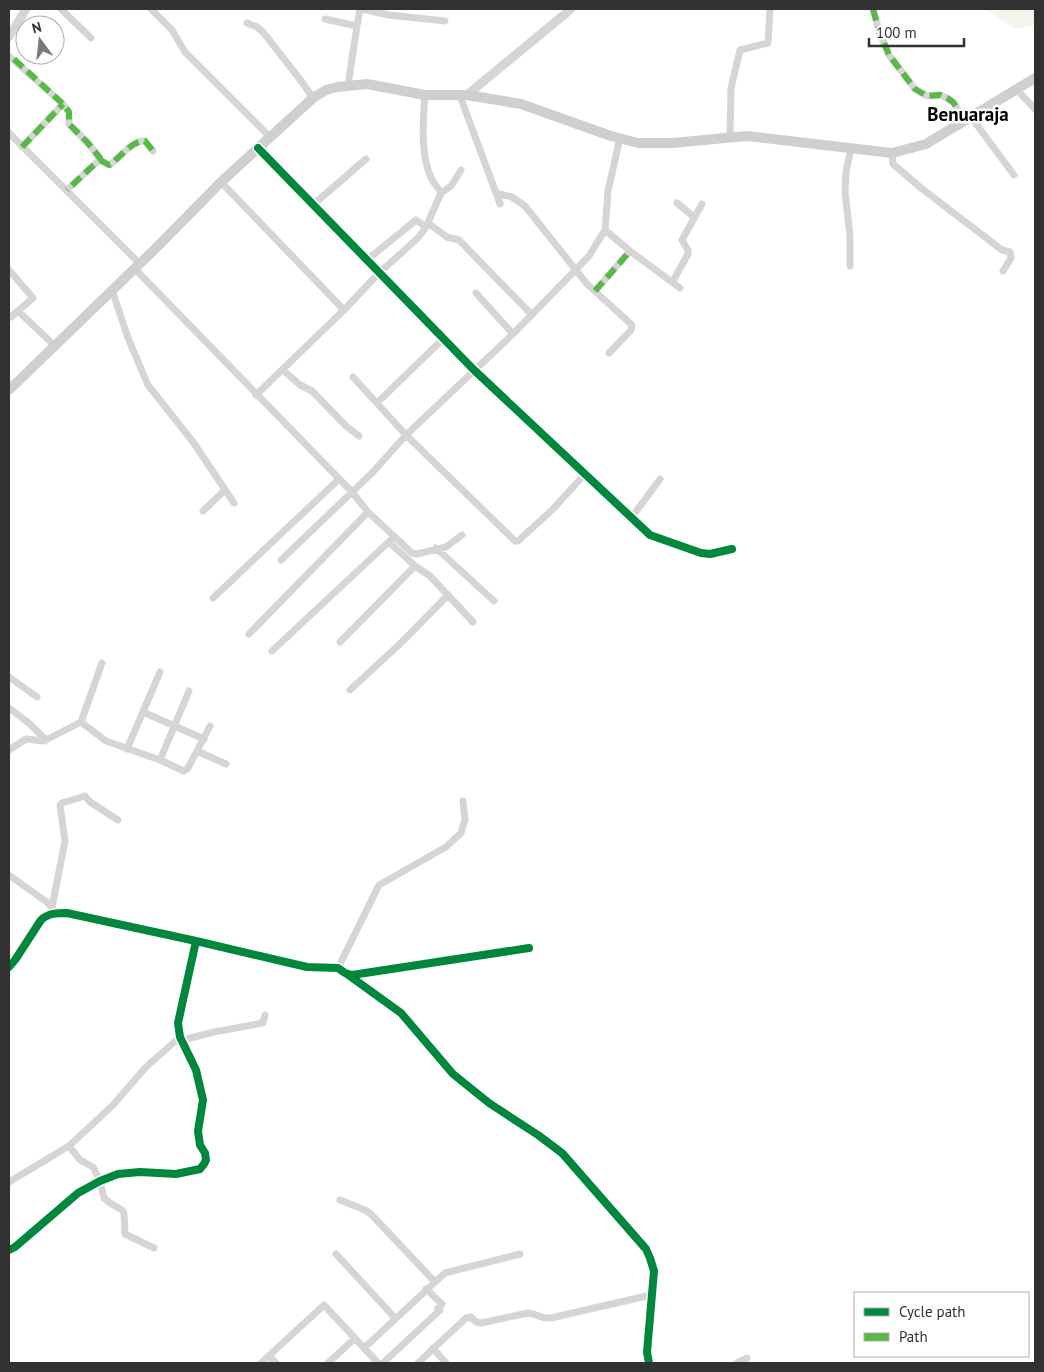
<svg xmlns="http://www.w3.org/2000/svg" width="1044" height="1372" viewBox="0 0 1044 1372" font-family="'PT Sans',sans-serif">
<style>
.green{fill:#f2f6ed}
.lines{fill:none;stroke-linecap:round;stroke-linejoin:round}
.minor{stroke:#d5d5d5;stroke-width:7}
.tertiary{stroke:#d5d5d5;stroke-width:9}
.secondary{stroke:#cfcfcf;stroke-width:10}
.quiet{stroke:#58b947;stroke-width:6;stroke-dasharray:12 6;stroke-linecap:butt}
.cycleway-casing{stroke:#fff;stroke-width:11}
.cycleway{stroke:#00873e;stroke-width:8}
.labels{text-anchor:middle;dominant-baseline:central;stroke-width:5;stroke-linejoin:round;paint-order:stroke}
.quarter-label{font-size:19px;font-weight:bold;fill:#000;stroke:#fff}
</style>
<rect width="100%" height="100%" fill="#fff"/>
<!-- green -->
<path class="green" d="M985 9H1035V25L1015 29Z"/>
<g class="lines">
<!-- minor -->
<path class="minor" d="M61 9 91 38
M151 9 172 30 185 52 270 137
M362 9 389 15 445 21
M873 9 879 31 889 55 915 89 927 96 940 95 947 98 953 102 965 120
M325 19 357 26 348 85
M247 23 257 27 263 32 302 82 313 98
M357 26 360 9
M9 56 63 104 69 112V124L87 142 100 158 99 160 67 190
M1017 90 1035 109
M425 95C423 122 420 155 432 180 435 184 438 188 441 193
M460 96 496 193 512 197 525 206 587 284 632 325 631 330 609 353
M971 117 1014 175
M9 133 139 263
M730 136 731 88 740 50 768 43 770 9
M22 147 63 104
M258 148 474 370 650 535 701 553 710 554 732 549
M892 153 893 164 921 188 1002 250 1010 252 1011 258 1003 271
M100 160 109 165 111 164C120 157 133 140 145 141L153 151
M221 182 344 310
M496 193 500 204
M677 203 694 217
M314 204 366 159
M428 223 447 237 459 240 532 315
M605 230 630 251 680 288
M367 260 416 220 426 227
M850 266V235L845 192 846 172 851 148
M135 269 352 492 368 512 412 553 417 554 446 547 462 535
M9 270 33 298 11 317H9
M673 281 688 254V250L682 240 702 204
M112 290 128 338 148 385 193 442 234 503
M595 291 630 251
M476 293 513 334
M18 311 55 346
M283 370 300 385 312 391 346 426 359 436
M353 377 406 435 515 541H518L552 510 584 475
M256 395 344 310 379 273 418 238 426 227 441 193 451 186 461 170
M377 403 444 338
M203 511 225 490
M632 517 660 479
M436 548 494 601
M281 560 372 473 406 435 513 334 589 256 605 230 608 191 620 138
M415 566 430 576 473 622
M213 598 338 480
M249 634 368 512
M340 642 415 566 389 542
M272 651 394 537
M9 677 37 697
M350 690 402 642 448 595
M9 708 30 724 46 740
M143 712 204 739
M81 722 102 663
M127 749 160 672
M9 750 26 739 44 741 81 722 106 741 160 760 184 771 188 768 210 726
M197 751 226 764
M160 760 189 691
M9 875 48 903 53 909
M52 907 65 841 60 805 62 803 85 796 90 802 118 820
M9 967 15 960 41 920C48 913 58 913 67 913L196 941 307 967 338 968 345 973 352 975 529 948
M338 968 379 885 446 847 461 833 465 820 463 801
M347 974 401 1013 453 1074 489 1103 538 1135 562 1153 646 1249 650 1258 654 1271 647 1352 649 1363
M183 1040 214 1032 263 1023 265 1015
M69 1146 80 1160 93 1167 100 1181 104 1198 110 1203 122 1210 124 1213 125 1234 154 1248
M9 1182 69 1146 113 1105 146 1067 180 1037
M340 1200 365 1210 371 1214 434 1281
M9 1250 15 1247 78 1193 100 1181 118 1174 140 1172 176 1174 200 1169 204 1164 206 1160 205 1153 200 1145 198 1131 203 1100 196 1070 180 1037 178 1023 196 941
M336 1254 395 1318
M364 1348 445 1273 520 1254
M433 1348 446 1363
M269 1356 276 1363
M261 1363 324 1305 378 1363
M328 1363 355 1338
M383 1363 440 1310 438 1308 442 1304 426 1289
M418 1363 466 1318 471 1317 476 1322 481 1323 528 1313C539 1314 539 1319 551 1318L651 1295
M737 1363 747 1358"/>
<!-- tertiary -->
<path class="tertiary" d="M9 37 26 9
M467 95 571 9"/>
<!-- secondary -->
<path class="secondary" d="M9 390 157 247 221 182 313 98 326 90 337 87 367 84 425 95H467L521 104 611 136 638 143H672L747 136 892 153 926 144 1035 78"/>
<!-- quiet -->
<path class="quiet" d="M873 9 879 31 889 55 915 89 927 96 940 95 947 98 953 102 965 120
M14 59 63 104 69 112V124L87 142 100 158 99 160 67 190
M22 147 63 104
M100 160 109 165 111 164C120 157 133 140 145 141L153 151
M595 291 630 251"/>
<!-- cycleway casing -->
<g class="cycleway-casing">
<path id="cycleway" d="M258 148 474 370 650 535 701 553 710 554 732 549
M9 967 15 960 41 920C48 913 58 913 67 913L196 941 307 967 338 968 345 973 352 975 529 948
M347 974 401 1013 453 1074 489 1103 538 1135 562 1153 646 1249 650 1258 654 1271 647 1352 649 1363
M9 1250 15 1247 78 1193 100 1181 118 1174 140 1172 176 1174 200 1169 204 1164 206 1160 205 1153 200 1145 198 1131 203 1100 196 1070 180 1037 178 1023 196 941"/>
</g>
<!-- cycleway -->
<use href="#cycleway" class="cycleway"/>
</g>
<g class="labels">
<!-- quarter labels -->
<g class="quarter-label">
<text x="968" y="114">Benuaraja</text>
</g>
</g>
<!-- border -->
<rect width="1044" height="1372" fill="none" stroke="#313131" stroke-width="20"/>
<!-- legend -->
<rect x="854" y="1292" width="175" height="65" fill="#ffffff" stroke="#adadad"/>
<rect x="864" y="1308" width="25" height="8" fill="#00873e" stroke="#adadad"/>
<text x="899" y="1317" font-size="15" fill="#313131">Cycle path</text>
<rect x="864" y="1333" width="25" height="8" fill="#58b947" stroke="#adadad"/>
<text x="899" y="1342" font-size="15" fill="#313131">Path</text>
<!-- north arrow -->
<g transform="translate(40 40) rotate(345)"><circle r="24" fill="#ffffff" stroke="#adadad"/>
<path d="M0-4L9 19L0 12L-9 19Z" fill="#797979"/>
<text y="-8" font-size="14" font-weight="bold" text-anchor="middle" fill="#313131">N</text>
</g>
<!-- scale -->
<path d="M869 38v8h95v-8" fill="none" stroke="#313131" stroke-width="2.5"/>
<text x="876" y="38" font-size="15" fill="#313131" stroke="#ffffff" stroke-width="4" paint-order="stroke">100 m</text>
</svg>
